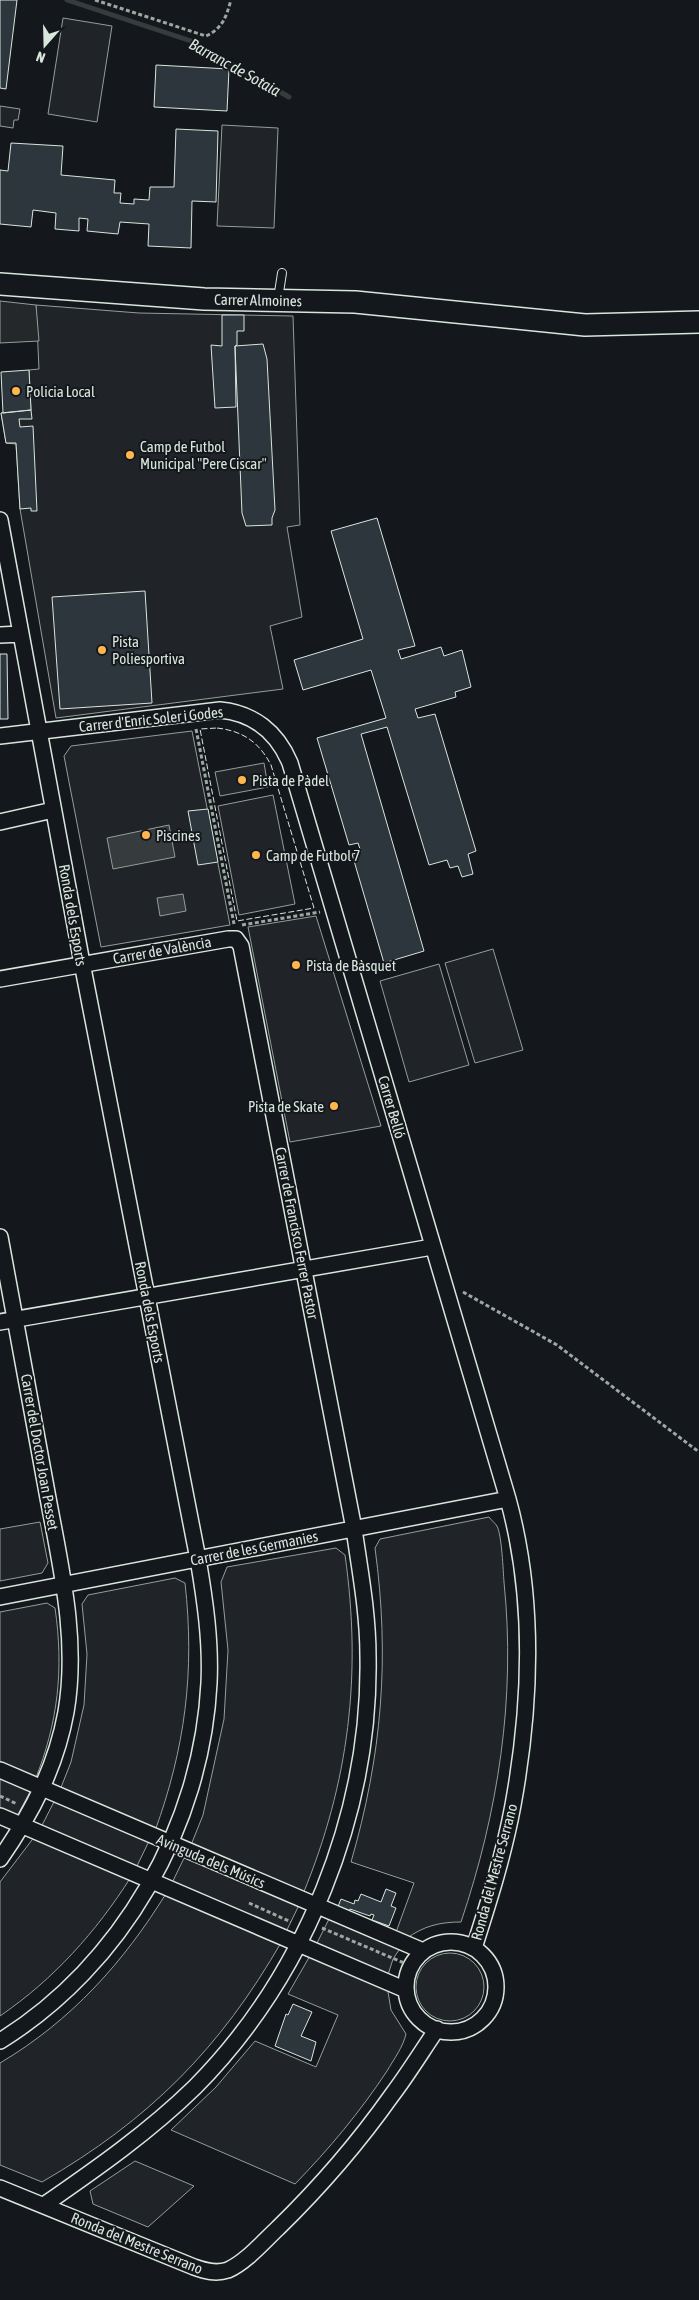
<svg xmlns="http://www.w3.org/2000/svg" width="699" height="2300" viewBox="0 0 699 2300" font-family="'Asap Condensed',sans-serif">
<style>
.green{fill:#202428;stroke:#939e99}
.parking{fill:#24282b;stroke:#939e99}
.water{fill:#363b3e;stroke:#939e99}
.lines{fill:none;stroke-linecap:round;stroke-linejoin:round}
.stream{stroke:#363b3e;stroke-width:5}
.building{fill:#2c363c;stroke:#d8e6dc}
.lane-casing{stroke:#d8e6dc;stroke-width:10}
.street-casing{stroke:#d8e6dc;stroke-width:18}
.secondary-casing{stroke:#d8e6dc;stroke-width:24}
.path{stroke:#9da8a2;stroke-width:3;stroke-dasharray:4 2.5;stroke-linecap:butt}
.lane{stroke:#14181c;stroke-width:8}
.street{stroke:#14181c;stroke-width:15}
.secondary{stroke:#14181c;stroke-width:21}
.fence{stroke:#d8e6dc;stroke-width:1;stroke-dasharray:6 2.5;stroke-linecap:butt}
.poi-dot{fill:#ffb74d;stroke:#14181c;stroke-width:2}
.labels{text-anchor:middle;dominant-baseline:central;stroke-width:4;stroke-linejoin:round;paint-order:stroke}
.street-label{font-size:15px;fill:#d8e6dc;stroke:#14181c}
.poi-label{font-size:15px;fill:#d8e6dc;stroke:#14181c;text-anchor:start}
.water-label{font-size:16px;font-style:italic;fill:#d8e6dc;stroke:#14181c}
</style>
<rect width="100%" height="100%" fill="#14181c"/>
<!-- green -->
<path class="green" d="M63 18 112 26 97 122 48 114Z
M0 106 20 109 18 120H14L13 128 0 126Z
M222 125 278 128 274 228 217 226Z
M36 305 139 313 293 316 300 525 287 527 302 617 270 626 283 689 56 718 20 509 16 444 6 443 1 413 31 410 29 370 39 369Z
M192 731 230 925 101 947 64 756 71 746Z
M264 763 268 787 220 796 215 772Z
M273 795 295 904 239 915 218 806Z
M316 916 381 1126 290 1142 248 927Z
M493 949 523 1050 475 1063 445 963Z
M439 964 469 1065 409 1082 380 981Z
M489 1517C491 1520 495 1523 497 1526 502 1536 503 1570 504 1582 516 1699 498 1812 461 1922 440 1922 423 1926 406 1939L395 1935 414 1883 351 1862C382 1755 390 1658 375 1548L380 1539Z
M40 1522 48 1563 42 1573 0 1581V1529Z
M336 1548 345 1555C362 1675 349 1782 303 1894L191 1845 203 1815 224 1719 228 1650 221 1582 227 1567Z
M175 1578 185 1583C195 1672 185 1748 155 1831L60 1790 71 1762 84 1705 87 1654 82 1604 88 1595Z
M47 1603 55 1608C64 1669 58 1723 35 1780L0 1765V1612Z
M0 1774 32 1788 16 1818 0 1811Z
M56 1798 150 1839 135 1870 40 1829Z
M35 1836 131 1877C96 1932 54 1979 0 2016V1882Z
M186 1854 300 1903 285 1934 171 1885Z
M167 1892 282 1941C220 2049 149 2120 42 2182L0 2165V2063C71 2021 124 1962 167 1892Z
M330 1917 401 1947 393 1959 387 1978 315 1947Z
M416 1987a34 34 0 1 1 68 0a34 34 0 1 1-68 0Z
M311 1954 387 1986 391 2010 406 2034C403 2047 394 2059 387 2071 360 2112 329 2149 295 2184L171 2130 216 2087 255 2041 316 2067 338 2015 288 1994Z
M135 2161 194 2186 148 2227 93 2204 90 2191Z"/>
<!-- parking -->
<path class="parking" d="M0 301 36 305 39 341 0 343Z"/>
<!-- water -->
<path class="water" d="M169 825 175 857 113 869 107 838Z
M183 894 186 911 160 916 157 898Z"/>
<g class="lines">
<!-- stream -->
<path class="stream" d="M67 0 191 41 289 97"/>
</g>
<!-- building -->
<path class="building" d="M0 0H17L6 89 0 88Z
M156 65 229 69 227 111 154 107Z
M176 129 218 131 216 202 192 201 191 248 148 246 149 224 120 222 118 234 87 231 88 219 79 218V231L55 229 56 213 33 210 31 227 0 224V170L8 171 11 143 63 146 61 175 115 180 114 193H121L120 203 134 204V199L149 200 150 187H174Z
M222 315H244V331H237V345L235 346 236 407 215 408 211 345 222 346Z
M263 344 267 359 275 510 272 518V525L246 526 242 513 235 346Z
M29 370 31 410 3 413 1 372Z
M31 410 32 419H19L20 427 33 426 37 511H31V508L20 509 16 443H6L1 413Z
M377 518 415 646 398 650 401 659 441 647 444 656 462 650 471 687 455 692 456 697 415 709 418 718 435 714 476 851 468 854 473 874 462 877 458 866 450 868 447 860 429 865 387 727 361 734 424 951 384 963 352 854 361 852 358 843 349 845 317 738 386 718 371 670 303 690 294 660 363 639 331 531Z
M145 591 152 703 60 709 52 597Z
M0 654H7L8 719H0Z
M208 809 218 862 198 865 188 811Z
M386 1889 396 1893 391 1906 396 1908 389 1926 372 1920 374 1915 371 1914 370 1916 350 1909 348 1913 337 1909 341 1899 354 1904 355 1900 358 1901 361 1894 381 1902Z
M293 2004 312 2012 301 2036 316 2042 311 2061 275 2046 286 2014 288 2015Z"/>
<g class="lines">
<!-- lane casing -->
<g class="lane-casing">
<path id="lane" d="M278 299 282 273"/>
</g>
<!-- street casing -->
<g class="street-casing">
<path id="street" d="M0 520 82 963 198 1559C205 1600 211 1641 209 1683 202 1825 122 1966 0 2041
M0 635 21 634
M0 736 220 710C253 713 277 732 290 763L508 1499C535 1597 531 1706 513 1805 504 1854 489 1901 474 1948
M0 822 53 810
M0 979 228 939H236L241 946 354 1529C360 1571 368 1613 368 1656 371 1813 305 1976 195 2087 149 2132 96 2169 44 2205
M0 1237C15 1320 31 1403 46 1487 59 1560 79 1636 66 1712 56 1767 32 1813 0 1859
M0 1322 432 1247
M0 1597 508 1499
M0 1770 423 1951
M0 1816 406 1990
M406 1987a45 45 0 1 1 90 0a45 45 0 1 1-90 0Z
M0 2188 194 2267C205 2271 216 2274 228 2270 246 2262 263 2242 278 2228 320 2187 358 2143 392 2095 408 2074 422 2051 437 2029"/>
</g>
<!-- secondary casing -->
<g class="secondary-casing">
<path id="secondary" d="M0 284 204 299 355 302 585 325 699 322"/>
</g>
<!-- path -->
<path class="path" d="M95 0 206 36C223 28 226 17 231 0
M196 729 234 924
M242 925 320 912
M463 1292 557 1345 699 1452
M0 1796 17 1804
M249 1903 291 1922
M322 1928 411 1966"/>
<!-- lane -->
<use href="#lane" class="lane"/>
<!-- street -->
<use href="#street" class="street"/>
<!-- secondary -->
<use href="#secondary" class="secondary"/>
<!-- fence -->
<path class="fence" d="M217 728C243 731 259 742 271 765L314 908 237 921 200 729Z"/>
</g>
<!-- markers -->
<g class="poi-dot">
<circle cx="16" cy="391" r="5"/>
<circle cx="130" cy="455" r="5"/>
<circle cx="102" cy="650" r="5"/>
<circle cx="242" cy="780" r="5"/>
<circle cx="146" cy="835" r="5"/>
<circle cx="256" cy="855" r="5"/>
<circle cx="296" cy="965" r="5"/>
<circle cx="334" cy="1106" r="5"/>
</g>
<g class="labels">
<!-- street labels -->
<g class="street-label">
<text transform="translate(258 300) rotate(1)">Carrer Almoines</text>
<text transform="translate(151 719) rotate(-6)">Carrer d'Enric Soler i Godes</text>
<text transform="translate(73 915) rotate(80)">Ronda dels Esports</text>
<text transform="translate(162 950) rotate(-10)">Carrer de València</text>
<text transform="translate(392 1107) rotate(74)">Carrer Belló</text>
<text transform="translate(297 1233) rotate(79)">Carrer de Francisco Ferrer Pastor</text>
<text transform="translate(150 1312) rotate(79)">Ronda dels Esports</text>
<text transform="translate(40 1452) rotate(80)">Carrer del Doctor Joan Pesset</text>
<text transform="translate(254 1548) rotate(-11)">Carrer de les Germanies</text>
<text transform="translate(211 1861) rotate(23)">Avinguda dels Músics</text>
<text transform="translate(494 1872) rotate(-75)">Ronda del Mestre Serrano</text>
<text transform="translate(137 2243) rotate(22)">Ronda del Mestre Serrano</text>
</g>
<!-- poi labels -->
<g class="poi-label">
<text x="26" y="391">Policia Local</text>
<text x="140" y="446">Camp de Futbol<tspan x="140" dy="17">Municipal "Pere Ciscar"</tspan></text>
<text x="112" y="641">Pista<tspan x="112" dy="17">Poliesportiva</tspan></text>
<text x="252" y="780">Pista de Pàdel</text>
<text x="156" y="835">Piscines</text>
<text x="266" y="855">Camp de Futbol 7</text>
<text x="306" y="965">Pista de Bàsquet</text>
<text x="324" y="1106" text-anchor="end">Pista de Skate</text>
</g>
<!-- water labels -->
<g class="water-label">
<text transform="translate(235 67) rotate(29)">Barranc de Sotaia</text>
</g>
</g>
<!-- north arrow -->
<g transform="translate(45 45) rotate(200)" stroke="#14181c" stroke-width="4" paint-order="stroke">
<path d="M0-4L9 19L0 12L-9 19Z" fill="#d8e6dc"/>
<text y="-8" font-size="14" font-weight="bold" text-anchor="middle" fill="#d8e6dc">N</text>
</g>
</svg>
